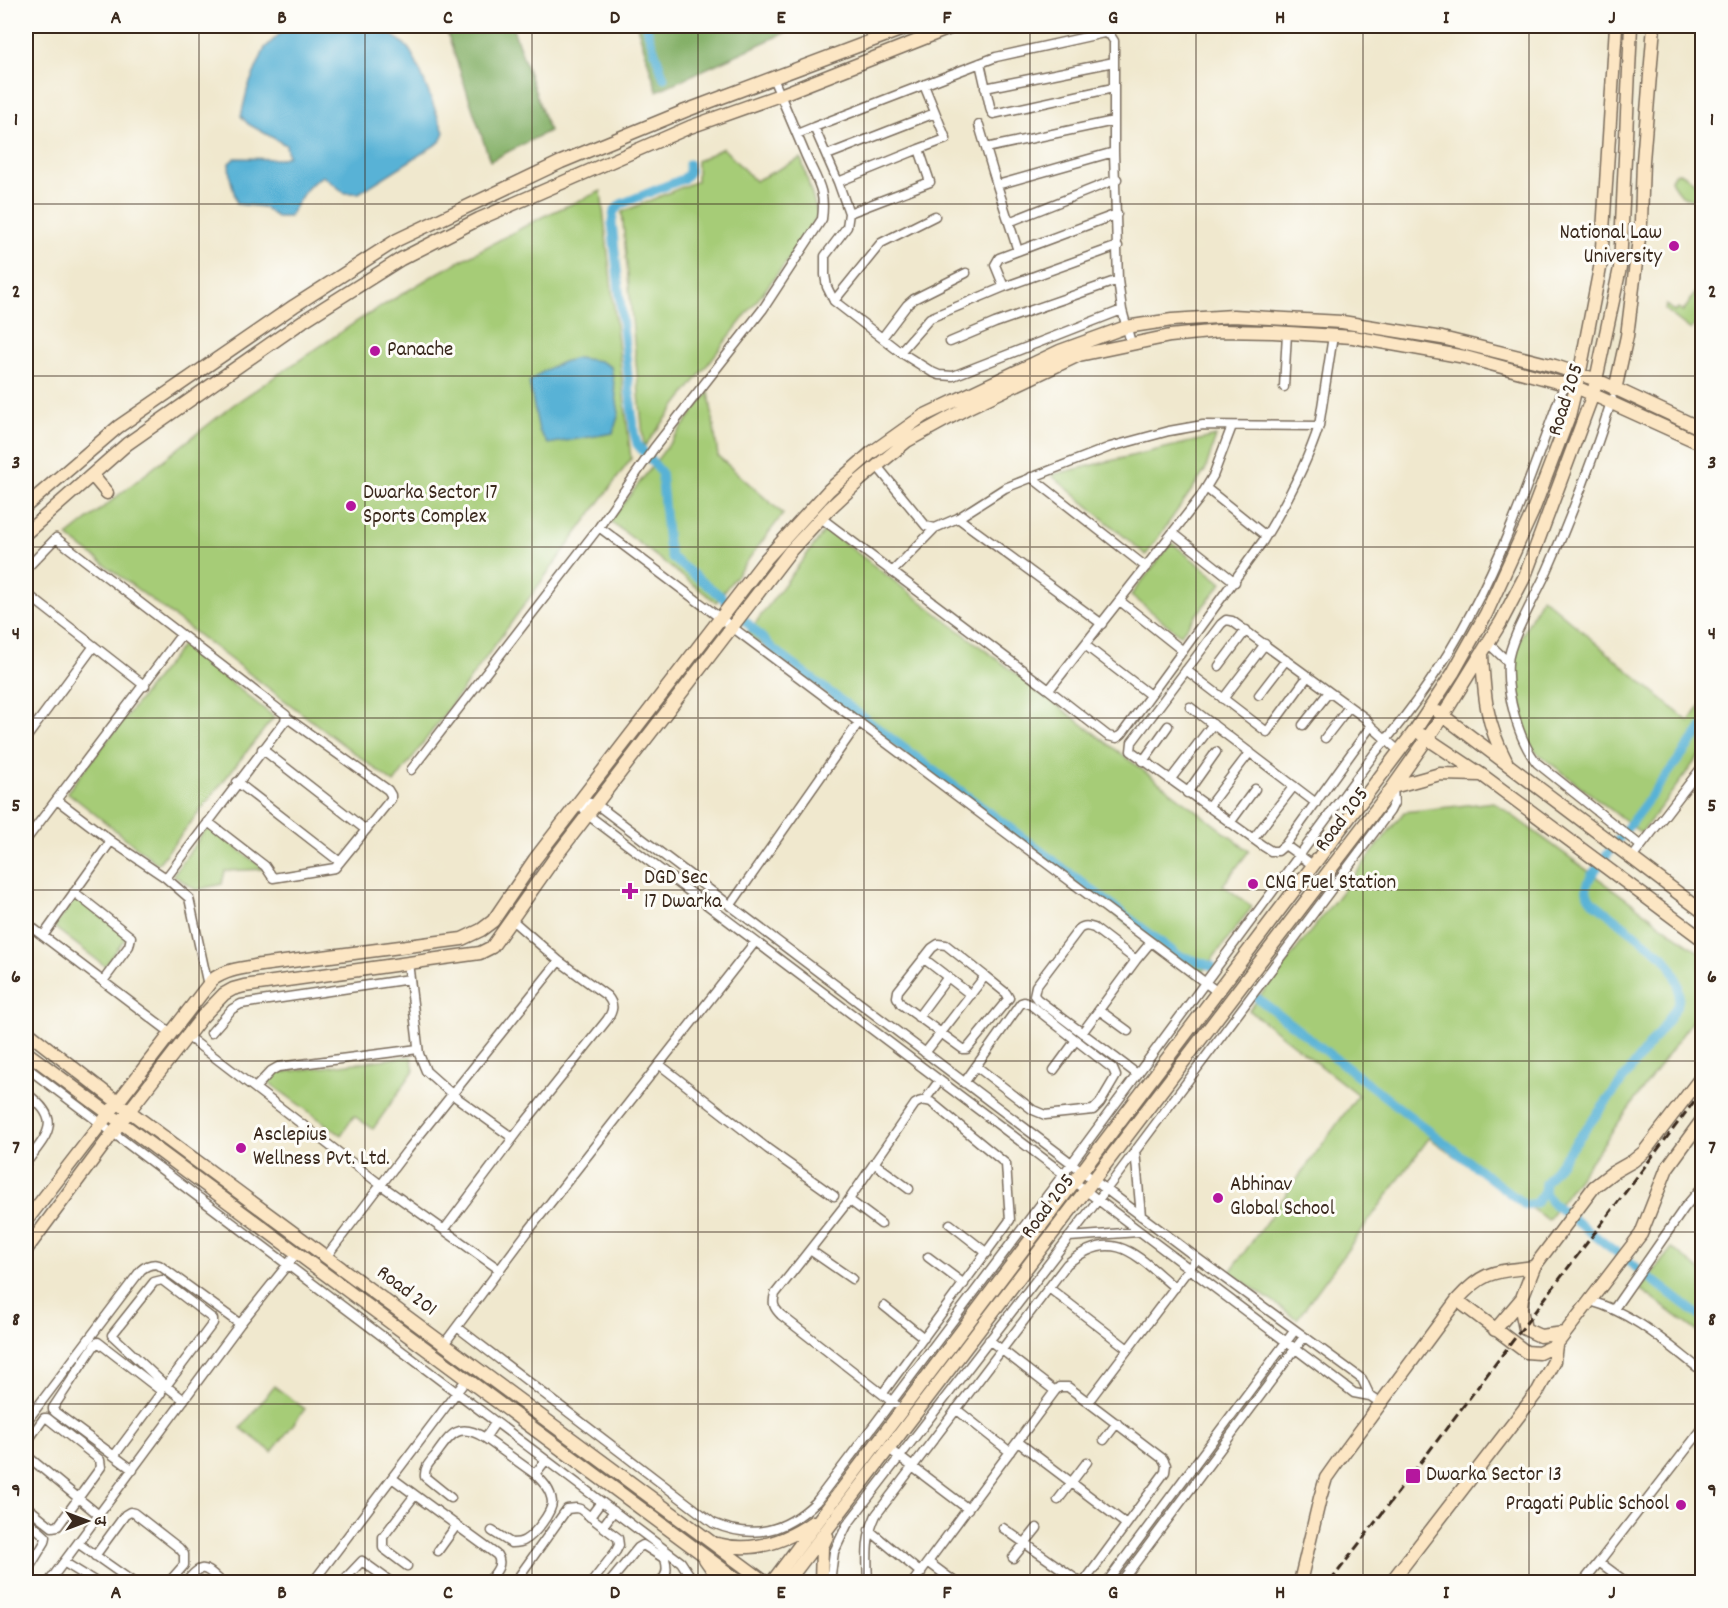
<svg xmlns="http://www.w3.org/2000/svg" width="1728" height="1608" viewBox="0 0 1728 1608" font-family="Dekko,'Playpen Sans Deva',sans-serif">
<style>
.green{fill:#a6cc77;stroke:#707b4a;stroke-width:1.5}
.forest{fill:#84b068;stroke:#606d43;stroke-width:1.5}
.water{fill:#58b2d6;stroke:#4a6e7a;stroke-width:1.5}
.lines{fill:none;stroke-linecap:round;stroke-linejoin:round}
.canal{stroke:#58b2d6;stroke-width:9}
.street-casing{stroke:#7a6c5c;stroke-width:11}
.secondary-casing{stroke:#7a6c5c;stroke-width:15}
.street{stroke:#fff;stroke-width:8}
.secondary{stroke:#fce6c4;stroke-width:12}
.rail{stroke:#3b2a1e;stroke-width:3;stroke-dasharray:9 4.5;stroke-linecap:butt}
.grid{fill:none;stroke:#3b2a1e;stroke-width:1.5;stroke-opacity:0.55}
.poi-dot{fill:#b5179e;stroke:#fdfcf7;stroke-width:2}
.labels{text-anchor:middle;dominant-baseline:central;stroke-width:6;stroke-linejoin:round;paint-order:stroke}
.poi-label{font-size:21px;fill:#3b2a1e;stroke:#fdfcf7;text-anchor:start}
.street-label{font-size:21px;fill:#3b2a1e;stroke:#fdfcf7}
.neatline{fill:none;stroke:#3b2a1e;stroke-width:2}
.grid-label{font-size:20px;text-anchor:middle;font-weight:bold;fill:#3b2a1e}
</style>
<rect width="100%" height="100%" fill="#fdfcf7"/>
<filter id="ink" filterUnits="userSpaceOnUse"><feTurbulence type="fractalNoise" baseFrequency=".0167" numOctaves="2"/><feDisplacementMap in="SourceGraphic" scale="12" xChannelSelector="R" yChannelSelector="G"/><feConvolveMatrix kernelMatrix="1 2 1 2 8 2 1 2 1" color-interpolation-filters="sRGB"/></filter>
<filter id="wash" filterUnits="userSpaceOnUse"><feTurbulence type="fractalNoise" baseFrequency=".008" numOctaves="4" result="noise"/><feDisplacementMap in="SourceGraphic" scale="24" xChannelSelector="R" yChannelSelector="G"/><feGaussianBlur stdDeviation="1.35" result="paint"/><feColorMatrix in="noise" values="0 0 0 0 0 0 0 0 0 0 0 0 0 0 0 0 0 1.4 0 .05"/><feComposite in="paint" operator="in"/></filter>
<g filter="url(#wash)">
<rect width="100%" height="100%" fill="#f0e8ce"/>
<!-- green -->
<path class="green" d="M723 148 755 181 801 158 818 215 789 259 644 447 622 212 697 181V161Z
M1679 173C1688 176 1698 184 1702 193L1698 199C1685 201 1675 191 1671 179L1674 174Z
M601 191 631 459 394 783 67 536 233 405 359 320 434 275 544 216Z
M1702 283V315L1691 330 1665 310 1666 305 1675 312 1678 309 1683 312Z
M709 392 718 456 783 514 716 602 610 521Z
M1216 436 1205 471 1146 555 1051 475Z
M826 529 1249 851 1223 885 1252 907 1198 978 747 634Z
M1172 543 1222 583 1180 635 1131 595Z
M1542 597 1689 722 1702 704V752L1641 833 1527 745 1512 655Z
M183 644 274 717 158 864 67 792Z
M1494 802 1700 953V1010L1548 1220 1429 1138 1297 1319 1230 1272 1358 1095 1249 1010 1404 812Z
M208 826 264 869 225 871 222 884 196 890 173 875Z
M76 898 127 936 105 966 54 927Z
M411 1056 414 1070 373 1129 354 1116 341 1135 268 1082 277 1073Z
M1672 1248 1702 1272V1335L1640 1289Z
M274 1386 305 1409 272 1452 241 1428Z"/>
<!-- forest -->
<path class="forest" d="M445 26H512L549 131 490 161Z
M637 26H800L657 91Z"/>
<!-- water -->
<path class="water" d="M288 26C324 26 391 17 412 54 423 75 431 100 440 122L444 132 440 142 359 193H345L323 176C307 183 298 202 289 217H277L263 207 237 204 230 177 229 163 235 158 280 159 288 156 286 145 248 124 241 116 248 87 265 48Z
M577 358 600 361 611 367 619 413 613 433 548 444 539 431 529 382C544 369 558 362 577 358Z"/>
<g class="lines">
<!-- canal -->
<path class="canal" d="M646 26 664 78
M689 164V173L683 179 621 204 614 211 612 222 634 432 637 444 661 472 668 544 671 557 721 596 773 649 1178 955 1212 966
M1702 728 1591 876C1586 886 1584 892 1592 901L1663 956C1674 968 1682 986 1678 1003 1676 1008 1671 1015 1668 1020L1545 1183 1544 1191 1551 1202 1702 1318
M1256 997 1525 1205 1536 1203 1544 1191"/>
</g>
</g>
<g filter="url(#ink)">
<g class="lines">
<!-- street casing -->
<g class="street-casing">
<path id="street" d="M980 63 991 111 993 114 1113 88
M985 88 1114 62
M979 125 997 185
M814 127 996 57 1104 33 1110 35 1114 41V152L1118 280 1122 310 1131 343
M797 134 814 127 838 182 919 149
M986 148 1114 121
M827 155 935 113
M838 182 849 213 930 182 919 149 946 139 924 85
M849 213 847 227 825 256V275L827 287 834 301 900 352 932 372 939 375 953 376 1122 310
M1117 214 999 258 995 265 1004 287 1118 246
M1009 222 1117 179
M1018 251 997 185 1114 152
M834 301 881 243 935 216
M882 338 907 305 914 299 966 273
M950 342 995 323 1118 280
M900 352 930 318 1004 287
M1284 387 1287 333
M1612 399C1594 457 1572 515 1547 571 1537 594 1509 640 1508 663 1506 693 1518 740 1537 763L1641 846
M877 466 926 526 935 528 958 518 1005 488 1110 447 1169 431 1203 425 1319 426 1333 336
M1031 477 1146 567
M1206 488 1266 536
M821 518 1049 690 1199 499 1213 476 1232 426
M958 518 1102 624
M599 527 1219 993
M1173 533 1235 582
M26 569 56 538 286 715 285 721 166 878
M892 572 935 528
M26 593 145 686
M1120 601 1183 651
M1488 643 1508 662
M1085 645 1150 695
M1219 666 1246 630
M1186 670 1267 732 1308 676
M1049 690 1108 736 1117 738 1122 734 1263 541C1285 505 1306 466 1319 426
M1259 695 1286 660
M1223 699 1265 644
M1190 707 1316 803
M1303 725 1329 692
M26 738 94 646
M1325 738 1349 707
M262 749 366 830
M1143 761 1168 726
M411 770 599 527 654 448 763 309 822 219C826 190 817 181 806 156 795 130 784 104 773 78
M1170 780 1213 724
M237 782 340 862
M1187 793 1216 752
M579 801 588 815 1354 1393 1370 1396 1382 1404
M579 801 596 804 1197 1258 1362 1379 1370 1396
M1208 807 1250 752
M208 822 265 866 273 878 335 868 391 799V795L388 790 286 717
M1230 823 1255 789
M1253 839 1294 786
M26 840 181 635
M111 841 166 878 189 898 208 986
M1285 845 1371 726
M1632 858 1702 767
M1314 866 1285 845 1278 851H1271L1263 846 1131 751 1132 742 1221 624 1226 620 1232 621 1365 718 1371 726 1400 752
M74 892 131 937 129 946 103 981
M730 906 859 722
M26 923 171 1033
M43 936 111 841 57 800
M923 958 971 995
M1136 960 1151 942
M408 962 419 1054 426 1071 453 1095 513 1138
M1099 1010 1128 1031
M918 1017 948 977
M211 1033 232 1009 241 1004 410 979
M1082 1033 1136 960 1094 928C1088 926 1084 925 1079 929L1036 986 1034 995 1037 999 1137 1074
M187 1036 381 1185 500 1270
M925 1053C945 1028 965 1002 985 976L946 945 938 944 932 948 898 991 897 997 901 1004 963 1049H967L1009 998 1006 993 985 976
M660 1065 768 1149 834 1196
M26 1067 681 1562 694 1582
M1054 1070 1076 1040
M964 1083 1021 1003 1024 1002 1031 1005 1113 1069 1116 1076 1100 1103 1093 1110 1045 1115 1033 1110 976 1066
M255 1088 271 1071 278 1067 418 1049
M26 1093C63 1120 49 1133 26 1163
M925 1100 939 1081
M1135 1150 1141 1216
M874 1163 909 1189
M849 1200 881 1224
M950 1224 987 1253
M444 1230 523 1125 607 1020C613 1011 615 1005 607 996L559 961 512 920
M1069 1237 1138 1232
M810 1250 852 1279
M326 1257 406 1152 559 961
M928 1257 964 1284
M1049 1288 1128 1349
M1590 1301C1634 1313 1667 1344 1702 1371
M884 1306 924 1338
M1614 1309 1685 1207 1702 1187
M457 1327 713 1523C753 1540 785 1532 816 1502L1071 1164 1375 753C1412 710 1445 663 1471 613 1510 540 1536 460 1565 383
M989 1340 1055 1391 1059 1387H1068L1088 1402
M444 1344 529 1230 755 942
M166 1386 213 1323V1319L162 1280 154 1282 112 1335 166 1386 184 1400
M883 1393 1010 1220 1006 1164 931 1102C924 1100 921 1100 915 1104L846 1204 775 1294C772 1304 774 1308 781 1315L895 1404
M956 1409 1010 1452
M26 1422 141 1270C147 1265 152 1263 159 1265L240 1324
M485 1438 535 1474
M1104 1440 1117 1423
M1018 1442 1126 1524
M26 1443 44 1418H47L100 1460 101 1467 58 1526 52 1527 26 1506
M889 1449 968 1509
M26 1455 100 1516
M114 1456 161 1393 160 1390 98 1342 96 1343 53 1408V1410L55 1412 133 1470
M392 1478 415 1495 383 1537V1548L407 1566
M415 1495 497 1555C504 1565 494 1574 488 1582
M451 1498 425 1477C424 1468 429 1463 435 1456 450 1435 458 1421 485 1438L496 1422
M1058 1500 1087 1462
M590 1517 601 1502
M26 1519 46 1537 45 1542 26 1573
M603 1526 614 1511
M1003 1528 1080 1582
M869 1530 921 1573
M492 1531 511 1543C516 1543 521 1543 525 1540 534 1535 552 1513 552 1502 551 1490 543 1482 535 1474L546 1460
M79 1544 133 1582
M438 1551 456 1526
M95 1556 125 1515 130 1512 134 1513 179 1548 184 1554V1565L169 1582
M1013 1558 1037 1528
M928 1562 955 1582
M1599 1562 1702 1429
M65 1563 96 1582
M49 1582 240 1324 296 1254
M186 1582C203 1562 204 1567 222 1582
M313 1582 466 1380
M342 1582 362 1561 391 1582
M515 1582 567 1509 576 1508 580 1509 618 1538 619 1545 616 1551 592 1582
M610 1582 638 1548 643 1545 665 1559C668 1569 667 1579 657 1582
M830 1582 834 1552 847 1525 1118 1174 1390 811 1394 803 1393 787
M868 1582C867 1558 865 1538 876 1515L1067 1264C1114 1225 1137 1256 1175 1288
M913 1582 1055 1391
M1084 1582 1165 1472 1166 1465 1163 1459 1088 1402 1197 1258
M1107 1582 1295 1330
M1121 1582 1304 1337
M1583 1582 1599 1562 1626 1582"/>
</g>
<!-- secondary casing -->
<g class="secondary-casing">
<path id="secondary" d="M1615 390 1627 336 1641 222 1643 161 1654 26
M92 475 107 493
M26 506 118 427 294 306 397 240 561 162 685 111 911 26
M26 533 127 444 303 321 401 259 479 219 690 127 780 95 955 26
M1482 654C1484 696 1486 723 1506 761
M1438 712 1702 911
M1422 735 1482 775 1702 939
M1393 787 1440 774 1481 775
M26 1031 129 1111 765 1582
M26 1052 740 1582
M26 1221 212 980C227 969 244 968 261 965L462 939 481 930 493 921 535 859 766 559 829 490 871 453 923 416 1060 351 1126 327 1172 320 1233 316 1342 322 1442 338 1555 366 1597 380 1702 429
M26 1250 129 1111 202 1017 224 994 233 989 244 986 480 953 492 947 556 856 791 550 829 509 860 480 907 441 969 407 1079 355 1170 336 1219 331 1273 332 1353 337 1465 357 1576 387 1702 444
M1457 1300 1526 1352 1539 1353 1556 1345
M1495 1330 1522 1298
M1564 1333 1540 1336 1525 1329 1521 1309 1522 1298 1534 1267 1594 1187 1612 1173 1633 1161 1644 1152 1702 1076
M717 1544C752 1553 785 1542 813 1522
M705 1559 712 1569 716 1582
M772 1582 1416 729 1453 673 1486 614 1532 513 1569 416 1581 366 1601 263 1616 26
M787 1582 1393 787 1443 716 1501 622 1525 576 1593 394 1620 268 1631 26
M821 1582 822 1547 827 1536
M1300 1582 1320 1498 1326 1478 1338 1461 1457 1300C1485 1269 1496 1272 1534 1267
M1391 1582 1538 1391 1554 1361 1556 1345 1641 1234 1667 1168 1702 1120"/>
</g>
<!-- street -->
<use href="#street" class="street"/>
<!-- secondary -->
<use href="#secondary" class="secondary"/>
<!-- rail -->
<path class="rail" d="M1330 1582 1702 1091"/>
</g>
</g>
<!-- grid -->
<path class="grid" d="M199 26V1582M365 26V1582M532 26V1582M698 26V1582M864 26V1582M1030 26V1582M1196 26V1582M1363 26V1582M1529 26V1582M26 204H1702M26 376H1702M26 547H1702M26 718H1702M26 890H1702M26 1061H1702M26 1232H1702M26 1404H1702"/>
<!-- markers -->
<g class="poi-dot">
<circle cx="1674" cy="246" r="6"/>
<circle cx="375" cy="351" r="6"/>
<circle cx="351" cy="506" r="6"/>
<circle cx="1253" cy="884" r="6"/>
<path d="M627 882h6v6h6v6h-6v6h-6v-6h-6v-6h6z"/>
<circle cx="241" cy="1148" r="6"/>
<circle cx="1218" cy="1198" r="6"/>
<rect x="1405" y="1468" width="16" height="16" rx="3"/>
<circle cx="1681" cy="1505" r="6"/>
</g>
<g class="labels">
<!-- poi labels -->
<g class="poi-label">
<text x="1662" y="234" text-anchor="end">National Law<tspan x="1662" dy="24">University</tspan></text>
<text x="387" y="351">Panache</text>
<text x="363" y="494">Dwarka Sector 17<tspan x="363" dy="24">Sports Complex</tspan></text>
<text x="644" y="879">DGD Sec<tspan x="644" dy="24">17 Dwarka</tspan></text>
<text x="1265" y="884">CNG Fuel Station</text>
<text x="253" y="1136">Asclepius<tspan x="253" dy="24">Wellness Pvt. Ltd.</tspan></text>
<text x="1230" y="1186">Abhinav<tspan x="1230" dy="24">Global School</tspan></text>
<text x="1426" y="1476">Dwarka Sector 13</text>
<text x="1669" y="1505" text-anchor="end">Pragati Public School</text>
</g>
<!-- street labels -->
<g class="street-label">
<text transform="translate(1567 400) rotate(-72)">Road 205</text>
<text transform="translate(1343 820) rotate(-53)">Road 205</text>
<text transform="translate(1049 1207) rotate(-53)">Road 205</text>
<text transform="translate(406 1292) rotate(37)">Road 201</text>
</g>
</g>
<!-- margin -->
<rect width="1728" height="1608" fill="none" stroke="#fdfcf7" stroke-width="66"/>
<!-- north arrow -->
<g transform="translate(87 1521) rotate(90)" stroke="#fdfcf7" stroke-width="4.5" paint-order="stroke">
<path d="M0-4.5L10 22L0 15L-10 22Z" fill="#3b2a1e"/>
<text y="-9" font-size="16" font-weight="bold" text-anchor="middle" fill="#3b2a1e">उ</text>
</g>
<rect x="33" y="33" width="1662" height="1542" class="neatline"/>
<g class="grid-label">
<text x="116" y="23">A</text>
<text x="282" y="23">B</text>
<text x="448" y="23">C</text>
<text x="615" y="23">D</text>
<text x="781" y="23">E</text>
<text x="947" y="23">F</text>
<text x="1113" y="23">G</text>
<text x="1280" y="23">H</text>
<text x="1446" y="23">I</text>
<text x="1612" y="23">J</text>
<text x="16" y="125">1</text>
<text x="1712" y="125">1</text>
<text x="16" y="297">2</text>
<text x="1712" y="297">2</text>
<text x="16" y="468">3</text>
<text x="1712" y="468">3</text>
<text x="16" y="639">4</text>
<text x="1712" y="639">4</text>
<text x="16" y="811">5</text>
<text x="1712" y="811">5</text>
<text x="16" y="982">6</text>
<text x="1712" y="982">6</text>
<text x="16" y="1153">7</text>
<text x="1712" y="1153">7</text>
<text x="16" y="1325">8</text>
<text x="1712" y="1325">8</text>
<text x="16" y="1496">9</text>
<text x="1712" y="1496">9</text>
<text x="116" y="1598">A</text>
<text x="282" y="1598">B</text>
<text x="448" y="1598">C</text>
<text x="615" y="1598">D</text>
<text x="781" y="1598">E</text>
<text x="947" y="1598">F</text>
<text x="1113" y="1598">G</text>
<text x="1280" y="1598">H</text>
<text x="1446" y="1598">I</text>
<text x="1612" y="1598">J</text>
</g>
</svg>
